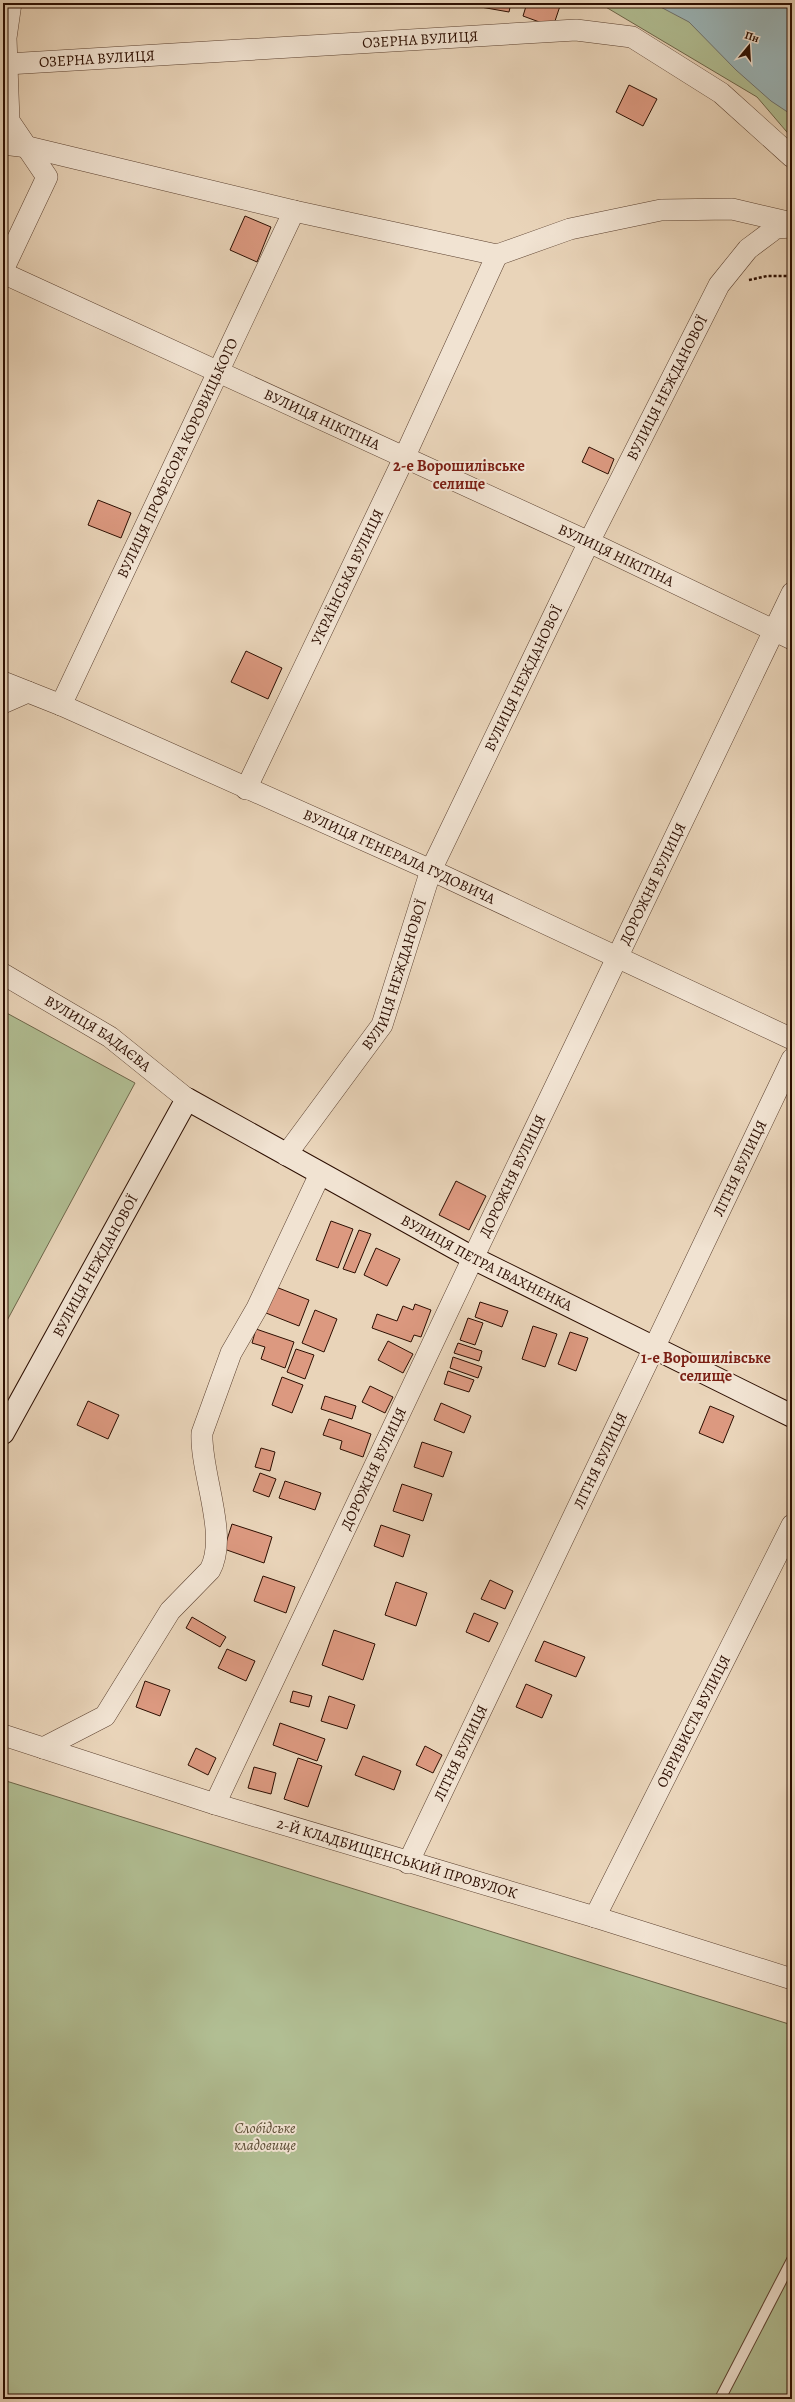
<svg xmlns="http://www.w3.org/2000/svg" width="795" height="2402" viewBox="0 0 795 2402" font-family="Alegreya,serif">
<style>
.green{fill:#b1be93;stroke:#6e664a}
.water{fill:#9bb6b9;stroke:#6f736f}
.building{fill:#dc9980;stroke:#2c0e01}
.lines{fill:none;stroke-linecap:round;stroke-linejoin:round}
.lane-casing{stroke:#5b402f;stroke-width:12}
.street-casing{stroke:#5b402f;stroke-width:22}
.secondary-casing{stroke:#2c0e01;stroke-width:24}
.path{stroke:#2c0e01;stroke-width:2.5;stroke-dasharray:3 2;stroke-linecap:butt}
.lane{stroke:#f1e3d2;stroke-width:10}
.street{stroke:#f1e3d2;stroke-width:21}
.secondary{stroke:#f1e3d2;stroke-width:22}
.labels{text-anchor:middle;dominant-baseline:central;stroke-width:4;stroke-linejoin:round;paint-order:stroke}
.street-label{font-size:15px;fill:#2c0e01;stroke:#f1e3d2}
.park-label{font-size:15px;font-style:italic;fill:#5b4c34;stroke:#f1e3d2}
.neighbourhood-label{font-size:16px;font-weight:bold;fill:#7a1f14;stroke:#f1e3d2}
</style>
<rect width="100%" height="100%" fill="#e9d4b9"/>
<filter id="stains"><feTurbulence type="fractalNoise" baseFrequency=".005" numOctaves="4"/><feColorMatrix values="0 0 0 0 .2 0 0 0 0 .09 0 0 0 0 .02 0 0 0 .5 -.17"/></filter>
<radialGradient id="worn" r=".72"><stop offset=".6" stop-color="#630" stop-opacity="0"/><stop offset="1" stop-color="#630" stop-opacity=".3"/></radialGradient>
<!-- green -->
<path class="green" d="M599 3H792V138L757 97Z
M3 1011 135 1083 3 1328Z
M3 1780 792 2025V2399H3Z"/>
<!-- water -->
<path class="water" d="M653 3H792V115L771 101 736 70 689 22Z"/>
<!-- building -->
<path class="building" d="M476 3H511L509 12 475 6Z
M527 3H561L553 27 523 16Z
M629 85 657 99 643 126 616 112Z
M245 216 271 227 257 262 230 250Z
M589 447 614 459 608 474 582 462Z
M98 500 131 513 121 538 88 525Z
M246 651 282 668 268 699 231 682Z
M456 1181 486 1196 469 1230 439 1215Z
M331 1221 353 1229 338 1268 316 1260Z
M359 1230 371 1234 355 1273 343 1269Z
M376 1248 400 1259 387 1286 364 1275Z
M276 1287 309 1300 299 1326 266 1313Z
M480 1302 508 1311 502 1327 475 1317Z
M415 1304 431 1310 421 1337 414 1335 411 1342 372 1328 377 1314 397 1321 403 1306 413 1310Z
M315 1310 337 1319 324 1352 302 1343Z
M468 1318 483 1323 475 1345 460 1340Z
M533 1326 557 1334 545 1367 522 1359Z
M256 1329 294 1342 285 1368 261 1359 265 1347 252 1343Z
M570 1332 588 1338 576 1371 558 1364Z
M388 1341 413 1354 403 1373 378 1360Z
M458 1343 482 1351 479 1361 454 1353Z
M296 1349 314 1355 305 1379 287 1372Z
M453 1357 482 1367 478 1378 450 1368Z
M448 1371 474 1380 469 1392 444 1384Z
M282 1377 303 1385 292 1413 272 1405Z
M370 1386 393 1397 385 1413 362 1402Z
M325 1396 356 1406 352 1419 321 1409Z
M88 1401 119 1415 108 1439 77 1425Z
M441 1403 471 1416 464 1433 434 1420Z
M710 1406 734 1416 723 1443 699 1433Z
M329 1419 371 1434 363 1457 340 1449 342 1441 323 1435Z
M422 1442 452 1452 443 1477 414 1467Z
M261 1448 275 1452 270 1471 255 1467Z
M260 1473 276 1479 269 1497 253 1491Z
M285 1481 321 1493 315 1510 279 1498Z
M402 1484 432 1494 423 1521 393 1511Z
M232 1524 272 1537 264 1563 224 1549Z
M381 1525 410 1535 403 1557 374 1546Z
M263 1576 295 1587 286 1613 254 1601Z
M490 1580 513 1591 505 1609 481 1599Z
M396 1582 427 1593 416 1626 385 1615Z
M474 1613 498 1623 489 1642 466 1632Z
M192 1617 226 1637 220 1647 186 1628Z
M334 1630 375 1644 363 1680 322 1665Z
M544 1641 585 1657 576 1677 535 1661Z
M227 1649 255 1661 246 1681 218 1668Z
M145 1681 170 1690 160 1716 136 1707Z
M526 1684 552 1695 542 1718 516 1707Z
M293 1691 312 1696 309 1707 290 1702Z
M329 1696 355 1705 347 1729 321 1721Z
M280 1723 325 1739 317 1761 273 1745Z
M425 1746 442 1755 433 1773 416 1765Z
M196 1748 216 1758 208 1775 188 1765Z
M363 1756 401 1771 394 1790 355 1775Z
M298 1758 322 1766 308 1807 284 1799Z
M254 1767 276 1773 271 1794 248 1788Z"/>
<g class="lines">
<!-- lane casing -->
<g class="lane-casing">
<path id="lane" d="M720 2399 792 2260"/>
</g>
<!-- street casing -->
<g class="street-casing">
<g id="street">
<path id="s1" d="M7 64 576 30 632 37 721 93 792 157"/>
<path d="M3 144 28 147 294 211 497 255 570 229 661 210 732 209 792 223"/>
<path d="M3 270 47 177 9 121 6 38 11 3"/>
<path id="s2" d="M3 273 589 542 792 639"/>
<path id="s3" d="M3 682 61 705 431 870 792 1039"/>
<path d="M3 703 28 692"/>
<path id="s4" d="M61 705 294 211"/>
<path id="s5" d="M246 789 404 458 497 255"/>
<path id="s6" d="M3 974 110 1037 187 1099"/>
<path id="s7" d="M286 1155 382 1025 431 870 589 542 719 285 748 249 776 228 792 227"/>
<path id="s8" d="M3 1735 215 1804 595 1917 792 1979"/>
<path d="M43 1748 105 1716 170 1611 210 1570C229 1535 200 1472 202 1433L231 1353 257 1308 320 1174"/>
<path id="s9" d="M215 1804 473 1258 792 593"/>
<path id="s10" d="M408 1863 792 1059"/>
<path id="s11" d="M595 1917 792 1525"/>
</g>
</g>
<!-- secondary casing -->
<g class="secondary-casing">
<g id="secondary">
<path id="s12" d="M3 1433 187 1099 473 1258 792 1416"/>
</g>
</g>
<!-- path -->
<path class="path" d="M749 280 767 276H792"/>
<!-- lane -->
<use href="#lane" class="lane"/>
<!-- street -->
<use href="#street" class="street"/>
<!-- secondary -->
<use href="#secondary" class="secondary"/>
</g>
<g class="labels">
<!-- street labels -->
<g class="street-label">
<text stroke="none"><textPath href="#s1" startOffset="414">ОЗЕРНА ВУЛИЦЯ</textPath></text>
<text stroke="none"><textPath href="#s1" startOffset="90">ОЗЕРНА ВУЛИЦЯ</textPath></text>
<text stroke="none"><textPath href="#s7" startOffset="861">ВУЛИЦЯ НЕЖДАНОВОЇ</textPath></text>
<text stroke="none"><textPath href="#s2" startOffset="351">ВУЛИЦЯ НІКІТІНА</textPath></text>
<text stroke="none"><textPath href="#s4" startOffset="273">ВУЛИЦЯ ПРОФЕСОРА КОРОВИЦЬКОГО</textPath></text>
<text stroke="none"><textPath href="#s2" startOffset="675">ВУЛИЦЯ НІКІТІНА</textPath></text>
<text stroke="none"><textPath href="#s5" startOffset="235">УКРАЇНСЬКА ВУЛИЦЯ</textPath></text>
<text stroke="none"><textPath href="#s7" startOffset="537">ВУЛИЦЯ НЕЖДАНОВОЇ</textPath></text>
<text stroke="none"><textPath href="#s3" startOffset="433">ВУЛИЦЯ ГЕНЕРАЛА ГУДОВИЧА</textPath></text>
<text stroke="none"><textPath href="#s9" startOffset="1019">ДОРОЖНЯ ВУЛИЦЯ</textPath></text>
<text stroke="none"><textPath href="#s7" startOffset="213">ВУЛИЦЯ НЕЖДАНОВОЇ</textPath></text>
<text stroke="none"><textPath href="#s6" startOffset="112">ВУЛИЦЯ БАДАЄВА</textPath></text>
<text stroke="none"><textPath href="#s10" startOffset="770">ЛІТНЯ ВУЛИЦЯ</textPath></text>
<text stroke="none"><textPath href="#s9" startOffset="695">ДОРОЖНЯ ВУЛИЦЯ</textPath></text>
<text stroke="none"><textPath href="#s12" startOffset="723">ВУЛИЦЯ ПЕТРА ІВАХНЕНКА</textPath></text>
<text stroke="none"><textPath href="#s12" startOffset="191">ВУЛИЦЯ НЕЖДАНОВОЇ</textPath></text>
<text stroke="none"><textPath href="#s10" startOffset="446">ЛІТНЯ ВУЛИЦЯ</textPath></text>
<text stroke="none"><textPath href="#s9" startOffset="371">ДОРОЖНЯ ВУЛИЦЯ</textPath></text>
<text stroke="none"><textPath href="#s11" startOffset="219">ОБРИВИСТА ВУЛИЦЯ</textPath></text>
<text stroke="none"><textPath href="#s10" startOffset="122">ЛІТНЯ ВУЛИЦЯ</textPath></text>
<text stroke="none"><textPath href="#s8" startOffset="413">2-Й КЛАДБИЩЕНСЬКИЙ ПРОВУЛОК</textPath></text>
</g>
<!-- park labels -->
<g class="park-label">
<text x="265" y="2128">Слобідське<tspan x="265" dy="17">кладовище</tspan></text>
</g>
<!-- neighbourhood labels -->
<g class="neighbourhood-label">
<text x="459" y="466">2-е Ворошилівське<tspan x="459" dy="18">селище</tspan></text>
<text x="706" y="1358">1-е Ворошилівське<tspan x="706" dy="18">селище</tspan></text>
</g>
</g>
<!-- margin -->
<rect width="795" height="2402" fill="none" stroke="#e9d4b9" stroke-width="16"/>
<rect x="4" y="4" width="787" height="2394" fill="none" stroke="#2c0e01" stroke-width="2"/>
<rect x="8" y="8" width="779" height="2386" fill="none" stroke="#2c0e01"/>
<!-- north arrow -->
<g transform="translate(749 46) rotate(18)" stroke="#f1e3d2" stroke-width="3" paint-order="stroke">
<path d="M0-3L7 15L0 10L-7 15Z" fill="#2c0e01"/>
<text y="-6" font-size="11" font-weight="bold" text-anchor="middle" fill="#2c0e01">Пн</text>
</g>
<rect width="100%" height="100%" filter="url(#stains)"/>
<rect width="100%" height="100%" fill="url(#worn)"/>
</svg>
